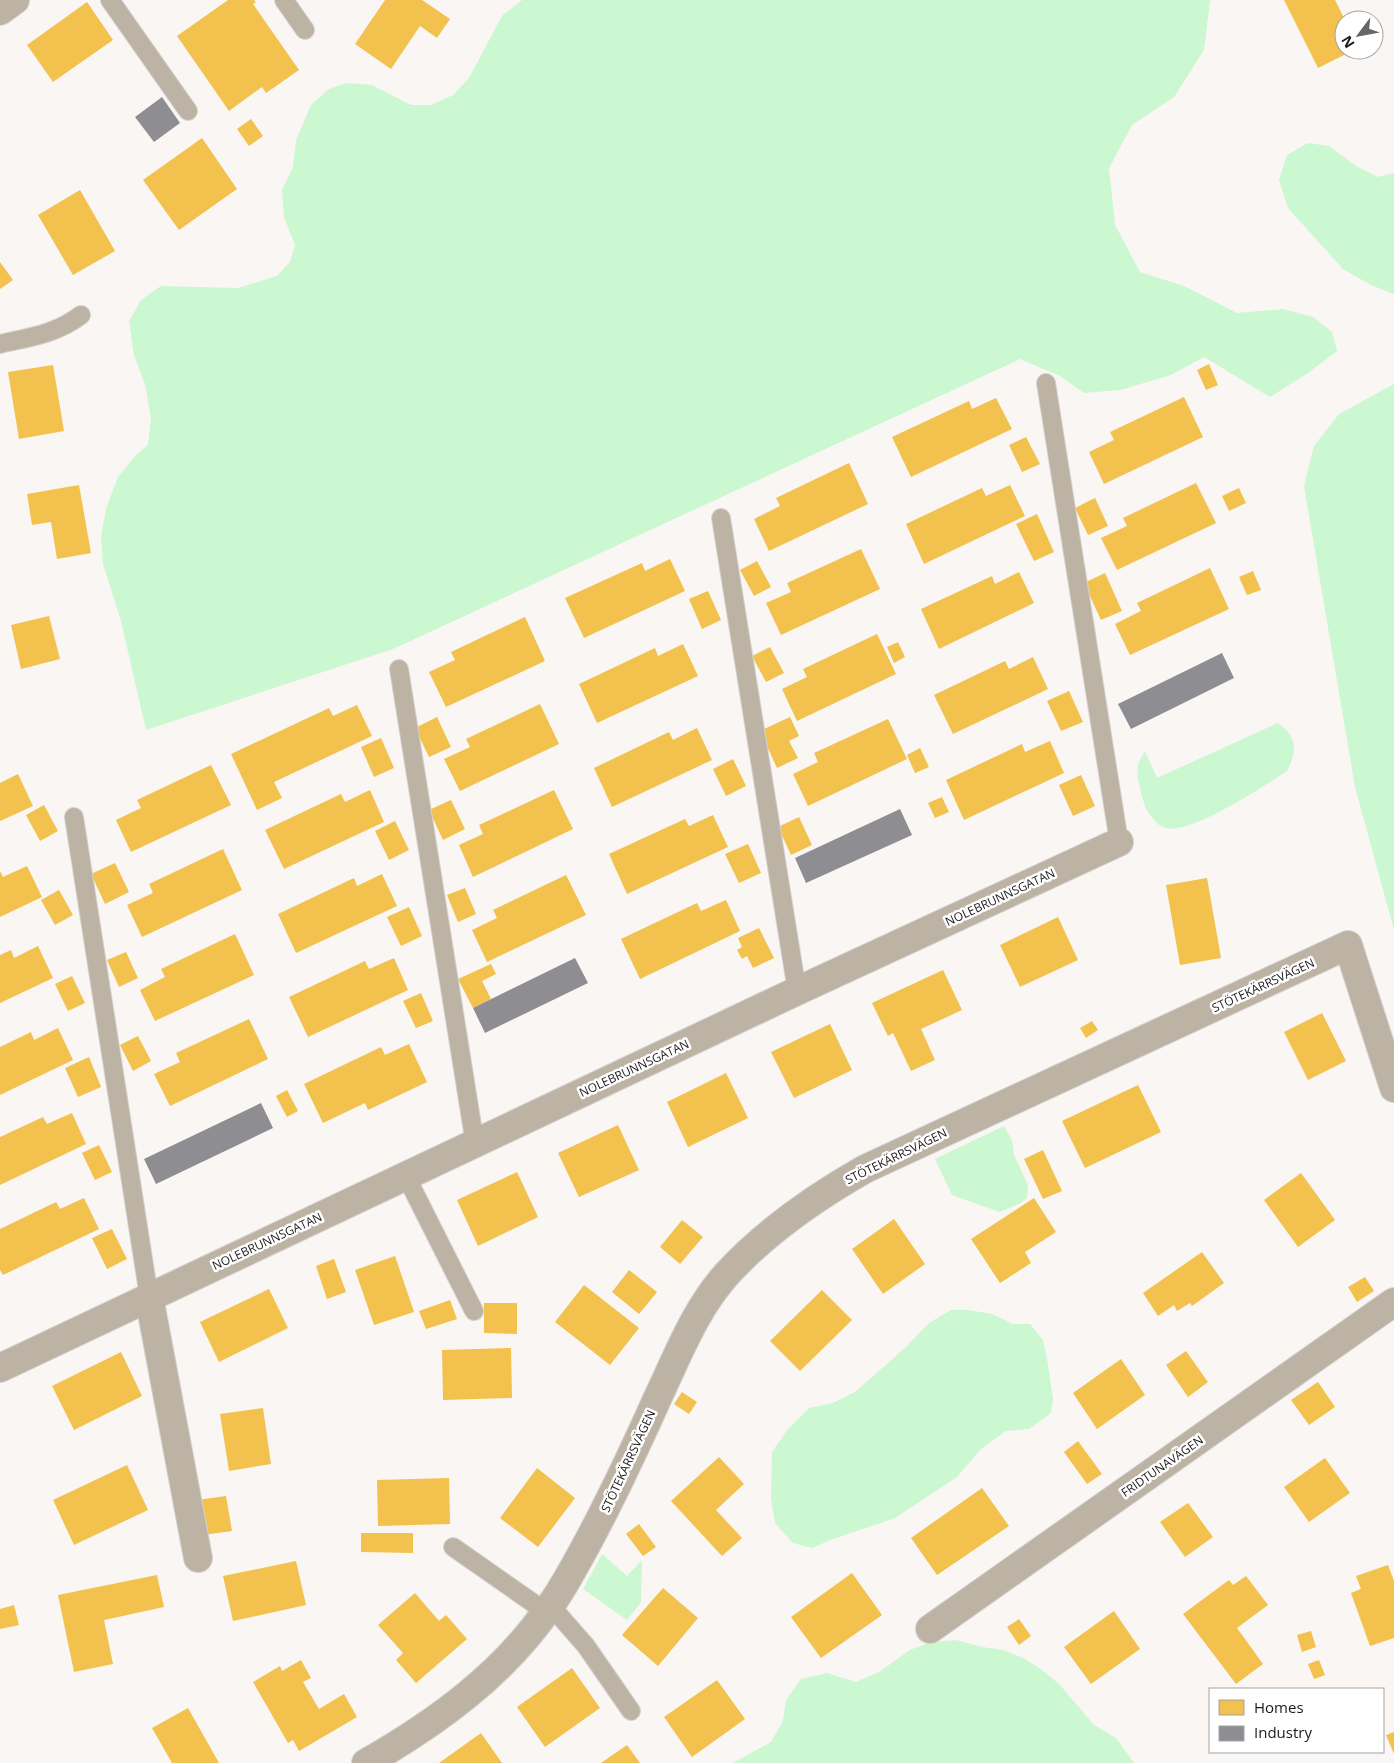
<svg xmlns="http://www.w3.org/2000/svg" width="1394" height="1763" viewBox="0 0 1394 1763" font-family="'Open Sans',sans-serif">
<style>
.green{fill:#cbf7d1}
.homes{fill:#f2c14e}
.industry{fill:#8d8d92}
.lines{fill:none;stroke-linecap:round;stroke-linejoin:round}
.lane-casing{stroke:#d5d3d1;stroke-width:20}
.street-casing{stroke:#d5d3d1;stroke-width:30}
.lane{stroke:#bdb3a4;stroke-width:18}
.street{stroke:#bdb3a4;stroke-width:28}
.labels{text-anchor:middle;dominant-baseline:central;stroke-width:5;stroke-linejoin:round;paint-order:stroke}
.street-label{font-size:12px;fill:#1c1918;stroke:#fff}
</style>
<rect width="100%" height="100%" fill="#f9f6f3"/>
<!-- green -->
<path class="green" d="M522 0H1210L1204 50 1174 97 1132 125 1109 168 1115 225 1140 272 1184 286 1237 313 1283 309 1313 317 1332 332 1337 351 1308 373 1270 397 1204 357 1171 375 1120 390 1084 393 1060 376 1020 359 393 649 146 730 121 621 103 564 101 537 106 509 118 477 136 455 148 445 151 418 145 384 134 355 129 321 141 300 161 286 238 288 277 276 290 262 295 245 284 217 282 190 293 167 296 140 311 105 329 89 347 83 372 85 411 105H431L453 95 469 78 502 16Z
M1308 143 1329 146 1356 166 1378 177 1394 173V294L1371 285 1343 269 1288 208 1279 180 1287 155Z
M1394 384V930L1355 787 1304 486 1314 446 1339 414Z
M1278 723C1298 738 1297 750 1287 771 1265 785 1187 838 1163 827 1155 824 1146 810 1144 803 1141 792 1136 776 1138 765 1139 760 1143 755 1145 751L1157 778Z
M1004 1126 1012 1140 1014 1155 1028 1185 1027 1198 1019 1204 1000 1212 952 1195 935 1159Z
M951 1310H968L992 1314 1013 1324H1030L1043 1340 1047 1359 1053 1399 1051 1413 1029 1429 1006 1431 981 1449 957 1477 895 1518 830 1540 812 1548 793 1543 775 1523 771 1499 772 1452 788 1429 809 1408 833 1403 855 1392 905 1348 929 1323Z
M602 1554 627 1576 642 1560 641 1602 627 1620 583 1589Z
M956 1640 982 1647 1003 1650 1023 1658 1041 1669 1059 1684 1094 1725 1116 1738 1134 1763H733L771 1742 783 1721 786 1700 801 1679 827 1673 856 1682 879 1672 910 1650 931 1642Z"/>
<!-- homes -->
<path class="homes" d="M228 0H254L256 2 253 4 299 70 266 93 262 87 229 111 177 36Z
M385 0H422L450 19 437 38 420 26 391 69 355 44Z
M1284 0H1335L1345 20 1344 50H1354L1318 68Z
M87 2 113 40 53 82 27 45Z
M251 119 263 136 249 146 237 129Z
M202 138 237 189 179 230 143 180Z
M80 190 115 251 73 275 38 215Z
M0 262 13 280 0 289Z
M1209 364 1218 385 1206 390 1197 370Z
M53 365 64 431 19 439 8 372Z
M1184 397 1203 437 1104 484 1089 452 1114 440 1110 432Z
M996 398 1012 429 911 477 892 437 969 401 972 409Z
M1026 437 1040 464 1022 472 1009 445Z
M849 463 868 504 769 551 754 519 780 506 776 498Z
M1196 483 1216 523 1117 570 1101 538 1127 526 1123 518Z
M79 485 91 553 57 559 51 522 32 525 27 494Z
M1010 485 1025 516 924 564 906 524 982 488 986 496Z
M1239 488 1246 503 1229 511 1222 496Z
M1095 498 1108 526 1088 535 1075 508Z
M1037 514 1054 552 1034 561 1016 524Z
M861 549 880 589 781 635 766 603 791 592 787 583Z
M670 559 685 591 584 638 565 598 642 563 645 571Z
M757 561 771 587 754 596 740 570Z
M1210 568 1229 609 1130 655 1115 624 1141 611 1137 603Z
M1253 571 1261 590 1247 595 1239 577Z
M1019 572 1034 603 939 649 921 609 992 576 995 584Z
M1105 573 1122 611 1101 620 1084 583Z
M708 591 721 620 702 629 689 599Z
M49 616 60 659 21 669 11 625Z
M525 617 545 661 446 707 429 672 455 660 451 652Z
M877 634 896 674 797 721 782 689 807 677 803 669Z
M898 642 905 657 894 663 887 647Z
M683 644 698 676 597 723 579 684 655 648 658 656Z
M770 647 784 673 766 682 752 656Z
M1033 657 1048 689 953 734 934 695 1005 661 1009 669Z
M1069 691 1083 722 1061 731 1047 701Z
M540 704 559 744 460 791 444 759 470 747 466 739Z
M357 705 372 736 274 782 282 798 257 810 231 754 329 708 333 716Z
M437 717 451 747 429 757 415 728Z
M790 717 799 736 789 741 798 758 777 768 760 731Z
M888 719 907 759 808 806 793 774 818 762 814 753Z
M697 728 712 760 612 807 594 768 669 732 673 740Z
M381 738 394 768 374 777 361 747Z
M1050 741 1064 773 964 820 946 780 1022 744 1025 752Z
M920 748 929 767 915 773 907 755Z
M733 759 746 786 726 796 713 769Z
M211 765 231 805 131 852 116 820 141 808 137 800Z
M18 774 33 806 0 821V783Z
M1081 775 1095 806 1073 816 1059 785Z
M370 790 384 822 284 869 265 830 341 794 345 802Z
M554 790 573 829 473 877 459 845 483 834 479 825Z
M942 797 949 812 935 818 928 803Z
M451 800 465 829 443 840 429 810Z
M44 805 58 831 40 841 26 815Z
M713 815 728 847 627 894 609 854 685 819 689 826Z
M799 817 812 845 791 855 778 827Z
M395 821 409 850 389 860 375 831Z
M748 844 761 873 739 883 725 854Z
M223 849 242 890 142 937 127 905 153 893 149 884Z
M115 863 129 892 105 904 91 874Z
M27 866 42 897 0 917V871L3 877Z
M382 874 397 906 296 953 278 914 354 878 357 886Z
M566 875 586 915 487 962 472 930 497 918 493 910Z
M1207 878 1221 958 1180 965 1166 885Z
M465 888 476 914 458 922 447 895Z
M59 890 73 915 55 925 41 900Z
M726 900 740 931 640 979 621 939 697 903 701 911Z
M409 907 422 936 401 946 387 917Z
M1058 917 1078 960 1020 987 1000 945Z
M759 928 774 958 753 968 747 956 742 959 737 950 742 947 738 938Z
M235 934 254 975 155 1021 140 990 165 977 161 969Z
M38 946 53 978 0 1003V955L11 950 14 958Z
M126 952 138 978 119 987 107 960Z
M394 958 408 990 308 1037 289 997 365 961 369 969Z
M491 964 496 974 482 981 491 999 473 1008 458 979Z
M943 970 962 1010 921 1029 935 1060 911 1071 893 1033 888 1036 872 1003Z
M72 976 85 1003 68 1011 55 984Z
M421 993 433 1021 416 1028 403 1001Z
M1322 1013 1346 1061 1308 1080 1284 1032Z
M249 1019 268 1059 170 1106 154 1074 180 1062 176 1053Z
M1092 1021 1098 1030 1086 1038 1080 1028Z
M830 1024 852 1070 794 1098 771 1052Z
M58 1028 73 1060 0 1095V1047L31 1032 34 1040Z
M138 1036 151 1061 133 1071 120 1045Z
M409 1044 427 1082 368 1110 365 1103 323 1123 304 1084 381 1047 385 1055Z
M89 1057 101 1087 78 1097 65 1068Z
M726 1073 748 1118 688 1147 667 1102Z
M1138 1085 1161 1132 1085 1168 1062 1121Z
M287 1090 298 1111 287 1117 276 1096Z
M72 1113 86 1144 0 1185V1137L43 1117 47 1124Z
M618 1125 639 1170 579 1197 558 1153Z
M99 1145 112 1172 95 1180 82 1153Z
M1043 1150 1062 1191 1043 1199 1024 1159Z
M517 1172 538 1217 478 1246 457 1200Z
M1301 1173 1335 1220 1298 1247 1264 1200Z
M84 1198 99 1229 3 1275 0 1270V1229L56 1202 60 1209Z
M1034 1198 1056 1232 1025 1252 1031 1263 1000 1283 971 1239Z
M894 1219 925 1264 883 1294 852 1249Z
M682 1220 703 1237 680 1264 660 1247Z
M112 1229 127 1259 107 1269 92 1238Z
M1202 1252 1224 1283 1192 1306 1190 1303 1177 1311 1174 1305 1158 1316 1143 1293Z
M395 1256 414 1312 374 1325 355 1270Z
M334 1259 346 1292 327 1299 316 1266Z
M629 1270 657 1292 639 1314 612 1292Z
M1365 1277 1374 1291 1357 1302 1348 1287Z
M584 1285 639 1328 610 1365 555 1322Z
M269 1289 288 1328 219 1362 200 1322Z
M822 1290 852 1320 800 1371 770 1341Z
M450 1300 457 1319 426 1329 419 1311Z
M484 1303H517V1334L484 1333Z
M511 1348 512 1398 443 1400 442 1350Z
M1186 1351 1208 1382 1188 1397 1166 1365Z
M121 1352 142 1396 74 1430 52 1386Z
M1121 1359 1145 1395 1097 1429 1073 1393Z
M1318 1382 1335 1407 1309 1425 1291 1400Z
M682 1392 697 1402 689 1414 674 1404Z
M263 1408 271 1464 229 1471 220 1414Z
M1078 1441 1102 1474 1087 1484 1064 1452Z
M719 1457 744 1484 716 1510 742 1538 722 1556 671 1501Z
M1325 1458 1350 1493 1309 1522 1284 1487Z
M127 1465 148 1510 74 1545 53 1500Z
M537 1468 575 1498 538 1547 500 1518Z
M449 1478 450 1524 378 1526 377 1480Z
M982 1488 1009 1526 937 1575 911 1538Z
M226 1496 232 1531 203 1535 197 1500Z
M1188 1503 1213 1537 1185 1557 1160 1522Z
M639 1524 656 1547 643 1556 626 1534Z
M361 1533H413V1553L361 1552Z
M296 1561 306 1605 233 1621 223 1576Z
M1388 1565 1394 1581V1638L1370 1646 1351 1593 1361 1589 1356 1576Z
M852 1573 882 1615 821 1658 791 1617Z
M157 1575 164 1607 104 1620 113 1664 74 1672 58 1595Z
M1246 1576 1268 1605 1237 1628 1263 1664 1236 1684 1183 1614 1229 1580 1233 1585Z
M663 1588 698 1618 658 1666 622 1635Z
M415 1593 439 1621 446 1615 467 1639 416 1683 396 1660 403 1653 378 1625Z
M14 1605 19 1625 0 1629V1609Z
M1114 1611 1140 1649 1091 1684 1064 1647Z
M1019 1619 1031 1636 1019 1645 1007 1627Z
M1311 1631 1316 1647 1302 1652 1297 1635Z
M301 1660 311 1678 303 1682 319 1709 344 1694 357 1717 299 1751 293 1740 288 1743 253 1682 280 1666 282 1671Z
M1319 1660 1325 1675 1314 1679 1308 1664Z
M572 1668 600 1708 545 1747 517 1707Z
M717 1680 745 1719 692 1757 664 1717Z
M188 1708 219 1763H172L152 1728Z
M1394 1732V1754L1386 1735Z
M481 1733 502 1763H439Z
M627 1745 640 1763H601Z"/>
<!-- industry -->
<path class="industry" d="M162 97 180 123 154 142 135 117Z
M1222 653 1234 678 1131 729 1118 704Z
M900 809 912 835 806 883 795 858Z
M575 958 588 983 485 1033 473 1008Z
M261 1103 273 1128 156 1184 144 1159Z"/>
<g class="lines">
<!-- lane casing -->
<g class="lane-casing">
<path id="lane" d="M110 0 188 111
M284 0 305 30
M0 344C30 337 56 334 81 315
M1046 383 1119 842
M721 518 797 991
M399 669 475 1144
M74 817 149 1297
M406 1176 474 1311
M453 1547 546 1612
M551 1606 586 1646 631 1711"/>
</g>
<!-- street casing -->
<g class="street-casing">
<path id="street" d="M0 11 15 0
M149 1297 198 1558
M0 1368 797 991 1119 842
M930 1629 1394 1302
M366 1763C436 1723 504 1674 550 1606 559 1594 566 1581 573 1569 605 1513 632 1455 658 1397 678 1355 695 1310 726 1275 766 1231 814 1198 865 1169L1348 945 1394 1088"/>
</g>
<!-- lane -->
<use href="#lane" class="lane"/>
<!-- street -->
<use href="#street" class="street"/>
</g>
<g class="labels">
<!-- street labels -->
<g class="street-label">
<text transform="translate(1000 897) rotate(-25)">NOLEBRUNNSGATAN</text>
<text transform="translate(1263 985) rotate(-25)">STÖTEKÄRRSVÄGEN</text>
<text transform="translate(634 1068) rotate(-25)">NOLEBRUNNSGATAN</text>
<text transform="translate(896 1156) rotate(-26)">STÖTEKÄRRSVÄGEN</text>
<text transform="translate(267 1241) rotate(-25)">NOLEBRUNNSGATAN</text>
<text transform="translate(628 1461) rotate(-65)">STÖTEKÄRRSVÄGEN</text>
<text transform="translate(1162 1466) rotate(-35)">FRIDTUNAVÄGEN</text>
</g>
</g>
<!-- legend -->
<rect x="1209" y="1688" width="175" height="65" fill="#ffffff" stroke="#a4a3a3"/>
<rect x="1219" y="1700" width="25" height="15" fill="#f2c14e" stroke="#a4a3a3"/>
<text x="1254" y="1713" font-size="15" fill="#1c1918">Homes</text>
<rect x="1219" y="1726" width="25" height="15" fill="#8d8d92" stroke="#a4a3a3"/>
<text x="1254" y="1738" font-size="15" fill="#1c1918">Industry</text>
<!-- north arrow -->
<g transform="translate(1359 35) rotate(238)"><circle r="24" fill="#ffffff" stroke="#a4a3a3"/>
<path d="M0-4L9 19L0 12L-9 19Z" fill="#696665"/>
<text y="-8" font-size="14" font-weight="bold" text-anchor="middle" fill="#1c1918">N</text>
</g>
</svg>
